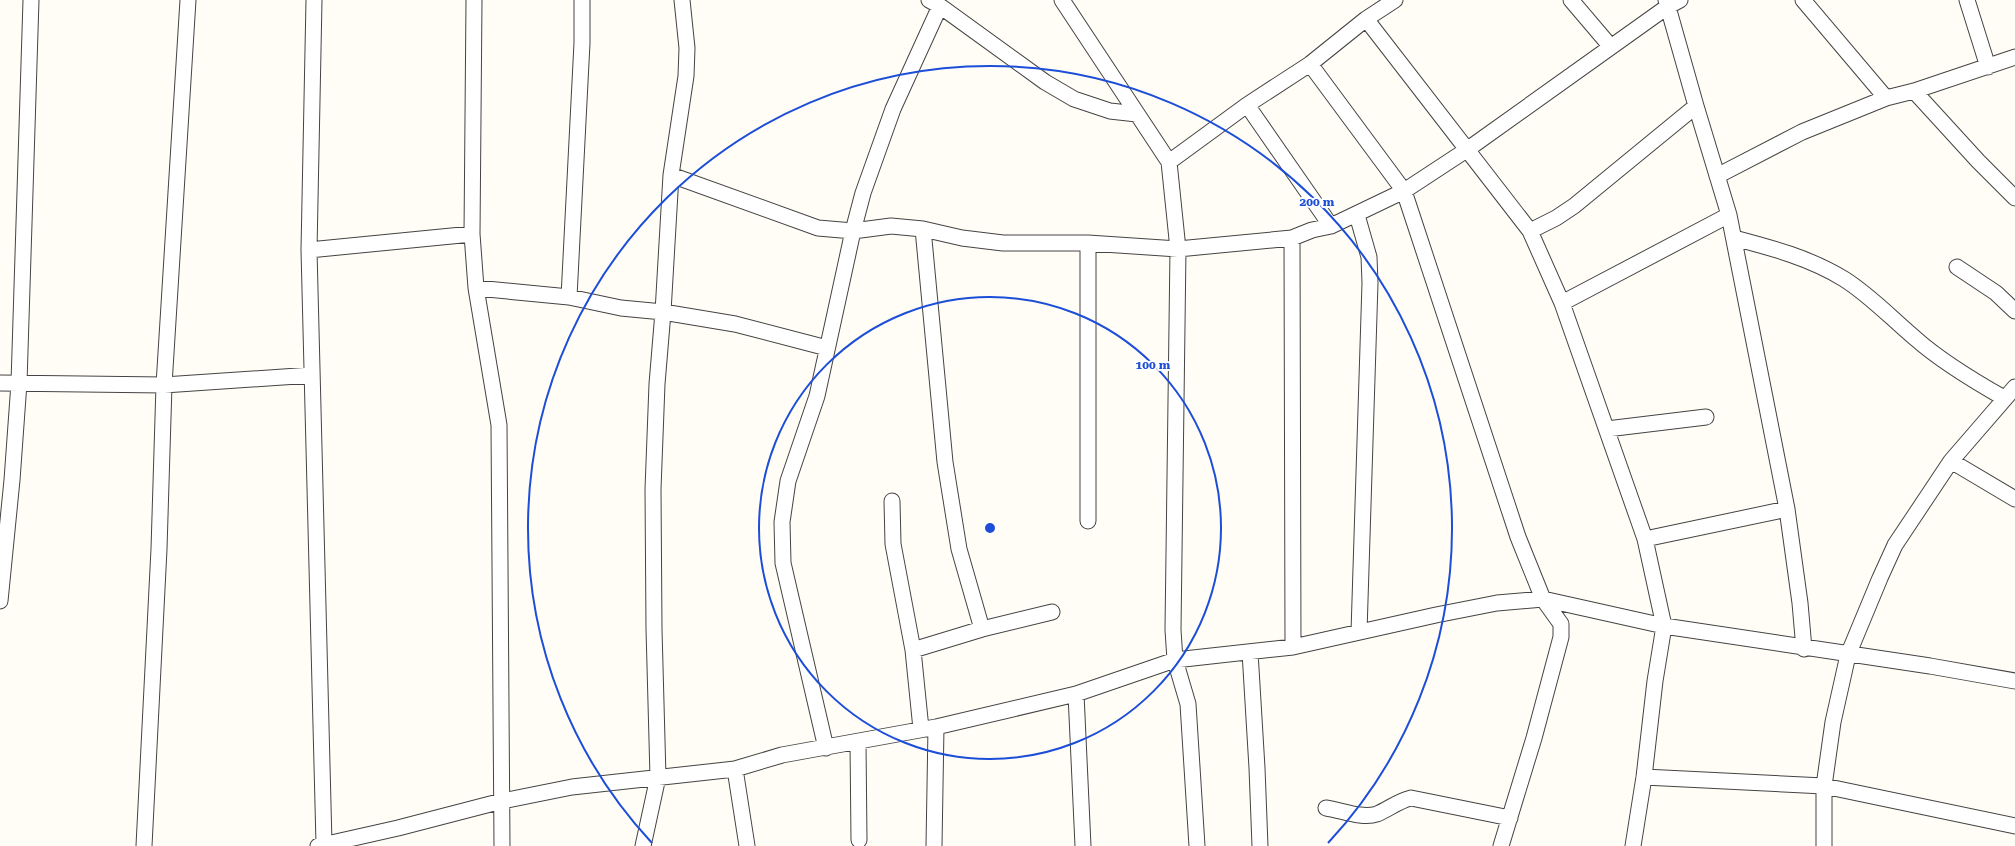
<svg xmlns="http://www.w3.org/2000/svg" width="2015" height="846" viewBox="0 0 2015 846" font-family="'Roboto Serif',serif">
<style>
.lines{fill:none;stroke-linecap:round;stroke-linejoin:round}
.minor-casing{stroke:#444;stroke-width:17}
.minor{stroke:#fff;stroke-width:15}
.ring{fill:none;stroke:#1d4ed8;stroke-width:2}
.centre{fill:#1d4ed8;stroke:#fff;stroke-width:2}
.ring-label{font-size:12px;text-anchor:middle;font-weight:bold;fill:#1d4ed8;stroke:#fff;stroke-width:4;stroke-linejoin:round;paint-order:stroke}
</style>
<rect width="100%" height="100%" fill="#fffdf5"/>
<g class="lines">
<!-- minor casing -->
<g class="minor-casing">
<path id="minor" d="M314 0 309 250 324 844
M474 0 472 234 476 288 499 425 502 846
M682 0 687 48 686 76 671 175 663 312 735 324 827 348
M929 0 940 6 1045 82 1074 99 1110 111 1137 114
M1062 0 1169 162 1178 249 1173 630 1175 660 1188 704 1197 846
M1571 0 1611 47
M1666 0 1696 106 1729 215 1787 509 1800 603 1804 649
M1803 0 1886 98
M1967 0 1988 67
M1366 19 1530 231 1562 303 1645 539 1664 626 1655 681 1644 777 1633 846
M1310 64 1404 191 1518 537 1543 599 1561 624V637L1534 738 1501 846
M1914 91 1978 161 2015 198
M1247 105 1331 226
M1169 162 1247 105 1310 64 1366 19 1395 0
M671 175 818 228 853 231 891 226 923 229 962 238 1003 243H1088L1178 249 1292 238 1312 230 1331 226 1404 191 1468 149 1667 7 1680 0
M1717 176 1802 132 1886 98 1914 91 2015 57
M1357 215 1369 257 1370 283 1359 632
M923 229 945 462 959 549 982 629 1052 612
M1530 231 1556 218 1574 206 1696 106
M1292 238 1293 647
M1734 238C1772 248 1810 258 1844 279 1871 296 1892 319 1916 339 1942 362 1974 381 2004 398
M309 250 472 234
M1957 267 1996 293 2015 311
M476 288 569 297 621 308 663 312 657 384 653 489 654 629 658 777 643 846
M569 297 582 43V0
M1562 303 1729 215
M0 383 164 385 312 375
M1607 429 1706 417
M1951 461 2015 499
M892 501 893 544 913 650 921 729
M1088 521V243
M1645 539 1787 509
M0 601 12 480 19 383 31 0
M913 650 982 629
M1250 652 1257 768 1260 846
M1076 694 1083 846
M858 743 859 840
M826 748 783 563 782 522 788 481 817 396 853 231 863 193 893 109 940 6
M735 769 747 846
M1644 777 1824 786 2015 826
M1326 808C1341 810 1362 819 1377 814 1389 809 1398 801 1411 798L1510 818
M144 846 159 549 164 385 188 0
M318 846 398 828 502 801 572 787 735 769 782 755 936 727 1076 694 1175 660 1293 647 1436 615 1497 603 1543 599 1664 626 1930 666 2015 681
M934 846 936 727
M1824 846V786L1833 722 1848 655 1880 578 1895 545 1951 461 2015 387"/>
</g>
<!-- minor -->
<use href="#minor" class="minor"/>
</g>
<!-- distance rings -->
<g class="ring">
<circle cx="990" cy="528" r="231"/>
<path d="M652 843A462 462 0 1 1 1328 843"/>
</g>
<circle cx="990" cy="528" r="6" class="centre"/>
<g class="ring-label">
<text x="1317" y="206">200 m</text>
<text x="1153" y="369">100 m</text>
</g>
</svg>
